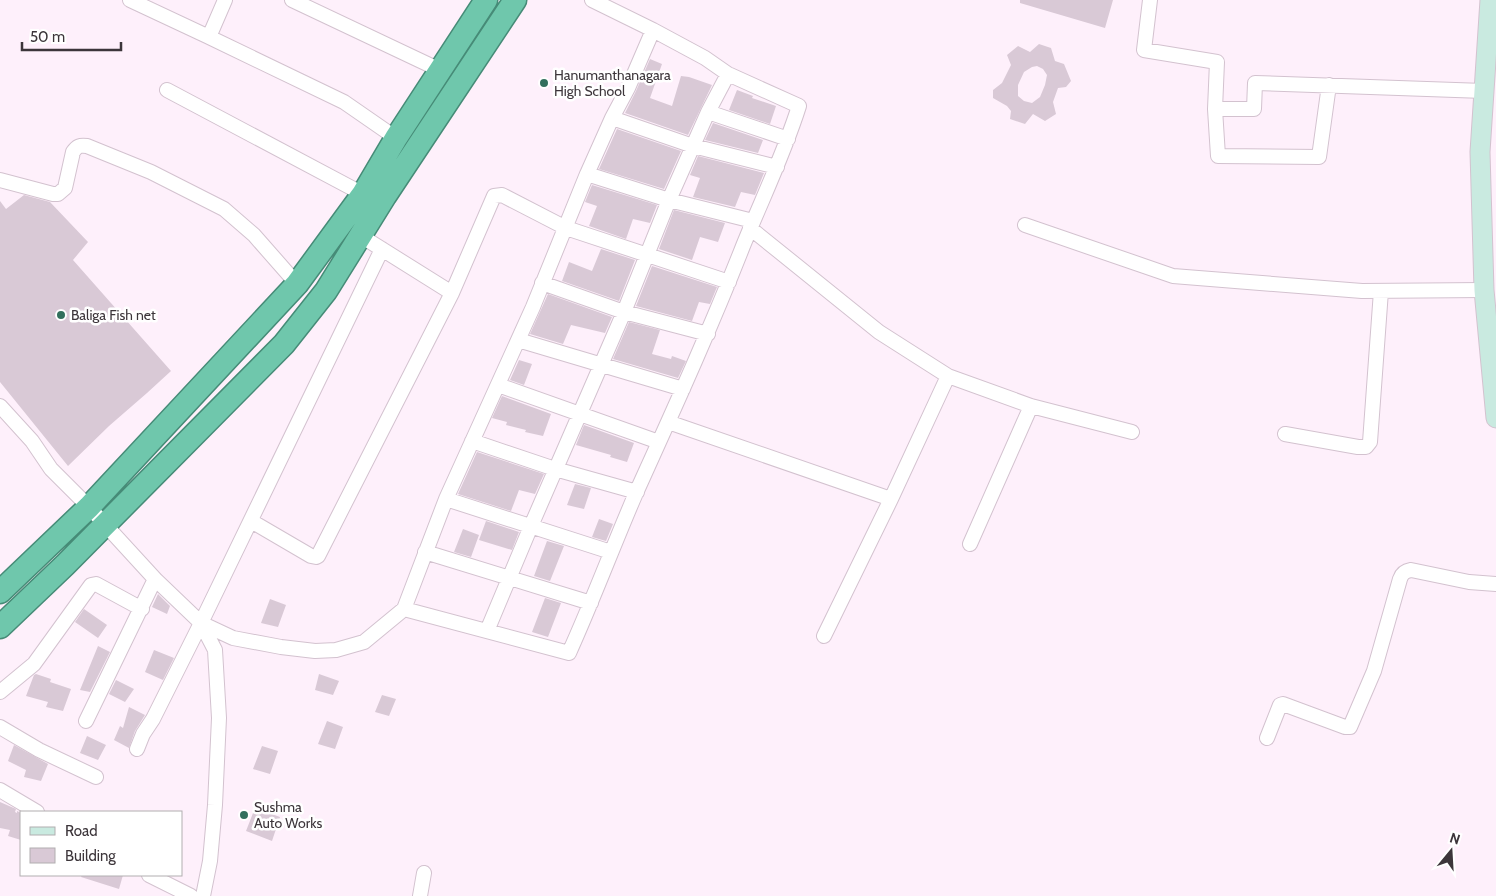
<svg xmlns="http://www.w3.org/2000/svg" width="1496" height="896" viewBox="0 0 1496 896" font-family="Cabin,sans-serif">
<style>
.building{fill:#d9c9d6;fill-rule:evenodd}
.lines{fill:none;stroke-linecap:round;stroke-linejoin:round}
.minor-casing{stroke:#d3c2cf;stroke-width:16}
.secondary-casing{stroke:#d3c2cf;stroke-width:21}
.trunk-casing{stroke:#468b77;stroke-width:25}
.minor{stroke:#fff;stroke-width:14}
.secondary{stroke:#c9eae0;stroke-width:19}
.trunk{stroke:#6fc7ac;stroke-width:22}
.poi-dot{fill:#32705d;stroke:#fff;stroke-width:2}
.labels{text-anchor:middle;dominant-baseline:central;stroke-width:5;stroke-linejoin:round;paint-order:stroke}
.poi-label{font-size:14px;fill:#3c353a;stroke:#fff;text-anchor:start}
</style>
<rect width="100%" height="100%" fill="#fef0fb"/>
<!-- building -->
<path class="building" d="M1020 0H1113L1105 28 1020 3Z
M1039 44 1051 48 1055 61 1064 64 1071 81 1066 87 1058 88 1053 102 1056 114 1045 121 1033 114 1025 124 1010 119 1011 111 1007 106 993 98V90L1002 83 1011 65 1007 55 1018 46 1030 52ZM1037 66 1043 69 1047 75 1045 85 1040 97 1032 103 1024 101 1018 96V85L1024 72 1032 67Z
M650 59 662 64 650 98 672 106 681 76 689 77 712 85 688 135 625 113 636 91Z
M737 90 753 96 752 98 776 106 770 124 729 110Z
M713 123 763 140 758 153 705 140Z
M617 129 681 151 664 189 599 169Z
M698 156 764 173 755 195 741 192 735 207 693 197 700 178 690 175Z
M592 185 657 205 650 223 633 219 626 239 589 226 597 206 585 202Z
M24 195 50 202 88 242 73 260 171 371 147 393 109 426 68 466 0 382V201L6 209Z
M674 210 725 223 718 242 700 237 692 260 659 249Z
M601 249 635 260 619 301 562 281 569 262 592 271Z
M652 266 717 287 710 304 699 302 692 321 636 306Z
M548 294 612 317 605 333 571 325 563 344 530 334Z
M629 322 660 330 652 354 671 359 672 356 686 361 678 378 613 359Z
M519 360 532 364 524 385 510 380Z
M502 396 551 414 543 436 525 432 526 430 506 425 507 422 492 418Z
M584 425 634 443 627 462 610 457 611 455 576 445Z
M477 452 544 474 535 494 519 490 511 511 458 494Z
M575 484 591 488 584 509 567 505Z
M599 519 613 524 606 541 592 537Z
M486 521 519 532 512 550 479 540Z
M463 529 479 535 471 557 454 552Z
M547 541 564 546 550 581 534 576Z
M158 594 170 606 167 614 152 607Z
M545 598 561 603 548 637 532 632Z
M270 599 286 605 278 627 261 623Z
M84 609 107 625 98 638 75 622Z
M98 646 110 652 90 692 80 690Z
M154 650 174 658 163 680 145 672Z
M36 674 51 679 50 682 71 689 63 711 46 707 48 702 26 696 34 675Z
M319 674 339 681 333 695 315 690Z
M116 680 134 689 125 702 109 694Z
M382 695 396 699 389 716 375 712Z
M129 707 145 715 135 731 129 748 114 740 120 726 123 728Z
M327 721 343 727 335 749 318 744Z
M87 736 106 745 98 760 80 753Z
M14 745 48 764 41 781 24 777 26 770 8 761Z
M262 746 278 751 270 774 253 769Z
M0 802 16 809 15 812 17 813V811L21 813V840L8 836 10 830 0 828Z
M255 808 280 817 272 841 246 831Z
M82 875H123L119 889 81 877Z"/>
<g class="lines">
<!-- minor casing -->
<g class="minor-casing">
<path id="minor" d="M130 0 209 37
M225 0 209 37 344 102 396 138
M292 0 440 70
M592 0 653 30 705 58 728 74 799 106C784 154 762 199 743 246 710 330 673 411 636 493 613 546 593 600 569 653L404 609 446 499 533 307 587 174 612 118 628 88 653 30
M1150 0 1144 50 1217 62 1215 109H1254L1255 83 1484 91
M167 90 363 194
M1215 109 1218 156 1319 157 1329 85
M708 112 788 139
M612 118 693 146 777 167
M587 174 669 200 753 221
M0 180 53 194H58L65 188 73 152C77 146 80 145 87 146L151 172 224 209 254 235 297 284
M1025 225 1173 276 1362 291 1484 290
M750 228 879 332 948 376 1031 406 1132 432
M361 236 452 293
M542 283 624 312 708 334
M518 340 683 389
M498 385 659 442
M0 406 32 441 51 469 89 507 155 579 201 623 215 650 219 718 215 805 210 861 203 896
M668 422 891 499
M1285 434 1358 447H1366L1370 442 1381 291
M472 441 555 469 637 492
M446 499 611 552
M251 521 311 556 316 557 318 556 452 293 494 196 502 195 566 228 729 282
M970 544 1031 406
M425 552 591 603
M201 623 233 638 281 647 315 651 336 650 364 642 404 609
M487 631 531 526 624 312 669 200 708 112 728 74
M824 636 891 499 948 376
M0 692 34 664 91 585 96 584 142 609
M86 721 155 579
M0 727 39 750 96 777
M1267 738 1280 705 1283 704 1345 727H1350L1374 671 1400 579C1402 573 1405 571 1411 570L1469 582 1496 584
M137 749 143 734 153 719 201 623 382 249
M0 790 37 812
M149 875 191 896
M420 896 424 873"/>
</g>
<!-- secondary casing -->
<g class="secondary-casing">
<path id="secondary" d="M1490 0 1480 152 1484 290 1496 418"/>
</g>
<!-- trunk casing -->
<g class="trunk-casing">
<path id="trunk" d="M0 592 89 507 297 284 363 194 396 138 486 0
M0 627 65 565 284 344 326 291 385 196 515 0"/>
</g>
<!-- minor -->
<use href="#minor" class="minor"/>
<!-- secondary -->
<use href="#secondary" class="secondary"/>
<!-- trunk -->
<use href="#trunk" class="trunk"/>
</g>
<!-- markers -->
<g class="poi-dot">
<circle cx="544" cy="83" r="5"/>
<circle cx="61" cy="315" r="5"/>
<circle cx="244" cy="815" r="5"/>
</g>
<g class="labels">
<!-- poi labels -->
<g class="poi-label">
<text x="554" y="75">Hanumanthanagara<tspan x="554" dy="16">High School</tspan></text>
<text x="71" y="315">Baliga Fish net</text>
<text x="254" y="807">Sushma<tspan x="254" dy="16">Auto Works</tspan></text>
</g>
</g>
<!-- legend -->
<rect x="20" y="811" width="162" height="65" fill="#ffffff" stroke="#b1aeb0"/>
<rect x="30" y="827" width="25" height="8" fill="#c9eae0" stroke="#b1aeb0"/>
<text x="65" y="836" font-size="15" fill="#3c353a">Road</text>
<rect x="30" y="848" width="25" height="15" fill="#d9c9d6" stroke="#b1aeb0"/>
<text x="65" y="861" font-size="15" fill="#3c353a">Building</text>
<!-- north arrow -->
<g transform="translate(1451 851) rotate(18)" stroke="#ffffff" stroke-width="4" paint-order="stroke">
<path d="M0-4L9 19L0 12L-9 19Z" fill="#3c353a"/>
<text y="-8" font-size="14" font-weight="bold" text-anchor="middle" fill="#3c353a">N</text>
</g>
<!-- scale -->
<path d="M22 42v8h99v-8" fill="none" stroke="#3c353a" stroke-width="2.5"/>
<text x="30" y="42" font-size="15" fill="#3c353a" stroke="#ffffff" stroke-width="4" paint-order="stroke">50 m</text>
</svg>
